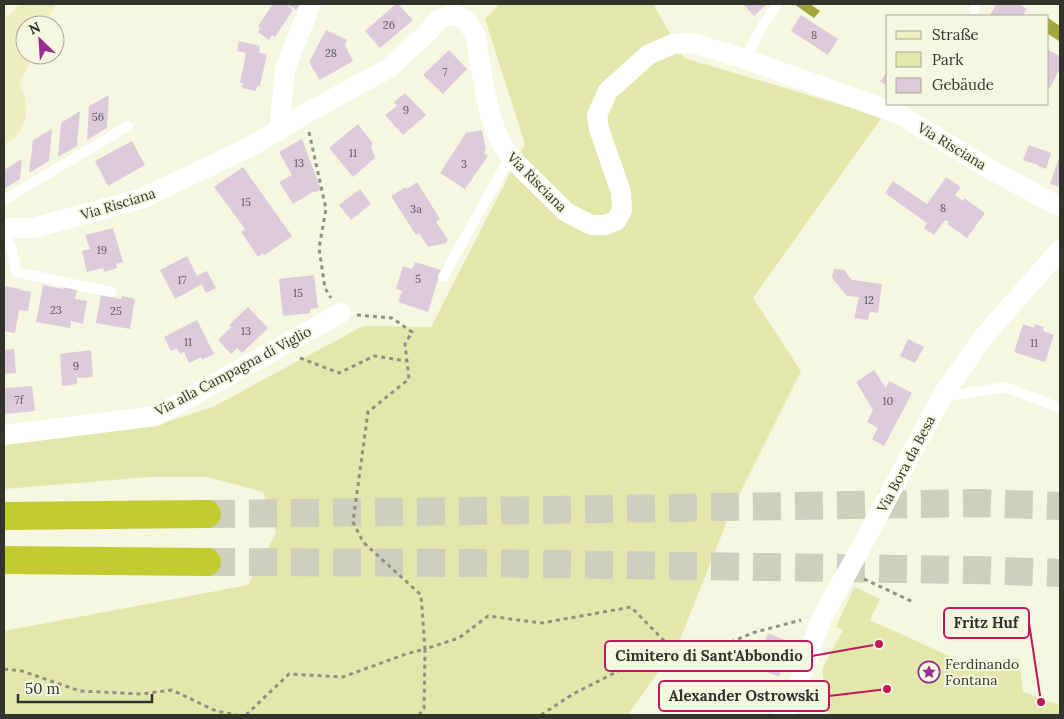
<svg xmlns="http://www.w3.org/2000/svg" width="1064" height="719" viewBox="0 0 1064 719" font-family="Lora,serif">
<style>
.green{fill:#e2e8ab}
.water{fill:#a2a83e}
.building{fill:#ddcbdb}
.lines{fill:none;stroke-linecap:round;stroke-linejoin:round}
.highway-tunnel{stroke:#ced0bd;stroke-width:28;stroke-dasharray:28 14;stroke-linecap:butt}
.path{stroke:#909183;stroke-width:3;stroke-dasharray:4 4;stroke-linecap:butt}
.lane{stroke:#fff;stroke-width:10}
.street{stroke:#fff;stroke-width:20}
.secondary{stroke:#edefc1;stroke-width:28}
.highway{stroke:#c3cb31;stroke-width:28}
.labels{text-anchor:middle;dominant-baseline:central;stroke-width:4;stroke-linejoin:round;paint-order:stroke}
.number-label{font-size:11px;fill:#5d5957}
.street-label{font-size:14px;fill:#32332b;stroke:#f5f7e1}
.poi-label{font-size:14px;fill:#32332b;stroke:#f5f7e1;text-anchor:start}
.leader{fill:none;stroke:#c2185b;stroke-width:2}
.callout-dot{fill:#c2185b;stroke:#f5f7e1;stroke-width:2}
.callout{fill:#f5f7e1;stroke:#c2185b;stroke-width:2}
.callout-label{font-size:15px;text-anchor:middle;font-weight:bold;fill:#32332b}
</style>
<rect width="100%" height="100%" fill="#f5f7e1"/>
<!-- green -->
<path class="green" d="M500 4H653L684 58 882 117 753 298 801 371 732 509 679 642 628 715H4V631L248 585 276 533 263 492 208 477H149L4 489V444L160 424 213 407 363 326 431 327 525 144 485 19Z
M854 587 880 599 870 620 960 661 1019 659 1023 692 1060 705V715H829L822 669 843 630 836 627Z"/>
<!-- water -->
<path class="water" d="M794 4H810L820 11 814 18Z
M1048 18 1060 26V38L1059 41 1048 34Z"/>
<!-- building -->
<path class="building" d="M273 4H277L279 5 280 4H300L296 10 287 4V5L293 10 275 37 272 35 269 40 258 32 260 28 258 26Z
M396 4H398L413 20 380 48 365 31Z
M743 4H767L754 16Z
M997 4H1019L1027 9 1022 16H989Z
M801 15 838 39 828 55 791 31Z
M326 30 347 40 345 45 353 61 320 80 309 62Z
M239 41 260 46 259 53 267 54 260 86H257L256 91 242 88 243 83H240L246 53 237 51Z
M449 50 467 69 443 94 423 75Z
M1048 50 1060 56V73L1058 72 1050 88 1048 87Z
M888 71V87L880 81Z
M405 93 426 115 403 135 385 115 397 106 394 102Z
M109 95 107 128 87 140 89 106Z
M80 111 77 146 58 157 61 123Z
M358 124 373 144 371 146 375 158 353 177 329 148Z
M52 129 49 161 29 173 33 140Z
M482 130 486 150 484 153 488 156 465 189 440 173 466 133Z
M302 139 321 190 311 193 293 204 279 182 292 175 279 152Z
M132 141 145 165 108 186 95 161Z
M1029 145 1051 153 1046 169 1038 166V165L1023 160Z
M1060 155V187L1050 184Z
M22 159 20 179 4 189V170Z
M243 167 292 236 265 255 263 253 258 257 241 232 245 229 214 187Z
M946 177 961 187 955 195 963 201 964 198 985 213 967 238 947 224 949 222 945 220 934 235 924 228 927 223 885 193 893 181 927 204Z
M417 182 440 219 436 222 448 239 446 243 428 247 419 233 416 235 391 196 406 187 407 189Z
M360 189 371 204 351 220 339 205Z
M113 228 123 262 116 264 117 268 104 272 103 268 87 272 82 251 90 249 85 235Z
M187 256 197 276 207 271 216 288 206 293 202 284 175 299 160 270Z
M415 262 441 270 428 312 398 302 402 291 396 289 403 266 412 269Z
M834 269 844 270 852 280 882 284 878 313 870 312 868 320 854 318 859 297 847 296 832 278Z
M314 275 318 308 310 309V313L283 316 279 279Z
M43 285 63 289 64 287 77 290 75 299 87 301 83 324 71 321 70 328 36 322Z
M5 286 20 289V290L31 292 28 311 19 310 15 333 4 331V290Z
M101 295 121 299 122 296 135 299 130 329 96 323Z
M248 307 268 328 242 353 237 348 231 354 218 340 231 327 229 325Z
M197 320 214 354 202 360 201 357 189 363 184 352 180 354 177 348 171 351 164 337Z
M1023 324 1034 328 1035 324 1044 327 1043 331 1054 335 1045 362 1014 352Z
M908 339 924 347 915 363 900 356Z
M14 349 16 373 4 374V350Z
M91 350 93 377 77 378V384L62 386 60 354Z
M874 370 886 388 889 381 912 393 884 446 872 439 878 428 867 422 873 410 856 382Z
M32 386 35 411 4 414V388Z
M768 633 792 643 779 677 741 662 748 644 762 649Z"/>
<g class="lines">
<!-- highway-tunnel -->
<path class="highway-tunnel" d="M207 514 474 511 981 503 1060 506
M207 562 476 563 975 570 1060 573"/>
<!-- path -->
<path class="path" d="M309 132 326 209 319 248 325 288 331 298
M357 315 392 318 412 332 405 344 409 379 368 412 353 522 363 542 421 595 425 649 459 638 488 616 542 623 631 607 685 662
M300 358 339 373 374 356 407 361
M864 579 913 602
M4 669 22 671 80 691 141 694 172 690 216 711 237 715
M246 715 289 674 343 677 406 654 425 649 424 708 419 715
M541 715 573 694 638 661 685 662 752 633 801 620"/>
<!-- lane -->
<path class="lane" d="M974 9 977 4
M745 59 764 23 778 4
M4 200 128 126
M5 228 12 251 16 272 111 292
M443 277 510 157
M944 393 956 395 1005 387 1060 408"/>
<!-- street -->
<path class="street" d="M279 131 285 69 311 4
M4 228H33L143 198 250 147 305 114 389 68 427 33 439 19 456 14 468 22 476 37 478 54 489 111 498 137 510 157 566 212 591 225H605L616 221 622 210 621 192 599 129 597 115 608 91 648 55 673 44 693 43 745 59 901 115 986 167 1049 201 1060 206
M4 435 156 416 341 313
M794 703 801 678 821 619 848 571 944 393 985 335 1060 250
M781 715 794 703"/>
<!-- secondary -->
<path class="secondary" d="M4 30C20 43 20 63 4 77
M9 34 41 4
M4 81C11 99 19 112 4 129"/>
<!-- highway -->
<path class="highway" d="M4 516 207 514
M4 560 207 562"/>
</g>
<!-- icons -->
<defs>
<g id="sight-ring" transform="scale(1.125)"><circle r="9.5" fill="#f5f7e1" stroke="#962e91" stroke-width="1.5"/><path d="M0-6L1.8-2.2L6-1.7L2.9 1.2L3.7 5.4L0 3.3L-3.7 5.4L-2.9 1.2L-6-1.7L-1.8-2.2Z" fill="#962e91"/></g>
</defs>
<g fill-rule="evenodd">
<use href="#sight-ring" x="929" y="672"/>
</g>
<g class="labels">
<!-- number labels -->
<g class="number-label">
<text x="389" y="25">26</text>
<text x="814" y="35">8</text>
<text x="331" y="53">28</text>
<text x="445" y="72">7</text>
<text x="406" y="110">9</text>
<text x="98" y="117">56</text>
<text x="353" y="153">11</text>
<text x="299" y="163">13</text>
<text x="464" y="164">3</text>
<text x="246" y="202">15</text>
<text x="943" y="208">8</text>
<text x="416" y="209">3a</text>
<text x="102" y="250">19</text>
<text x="418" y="279">5</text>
<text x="182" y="280">17</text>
<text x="298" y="293">15</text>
<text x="869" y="300">12</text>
<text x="56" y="310">23</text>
<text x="116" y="311">25</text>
<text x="246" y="331">13</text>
<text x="188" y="342">11</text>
<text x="1034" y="343">11</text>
<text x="76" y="366">9</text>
<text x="19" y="400">7f</text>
<text x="888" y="401">10</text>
</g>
<!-- street labels -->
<g class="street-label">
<text transform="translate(952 146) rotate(31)">Via Risciana</text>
<text transform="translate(537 182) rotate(45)">Via Risciana</text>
<text transform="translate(118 204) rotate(-17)">Via Risciana</text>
<text transform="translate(233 371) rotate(-28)">Via alla Campagna di Viglio</text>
<text transform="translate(906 464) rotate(-62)">Via Bora da Besa</text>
</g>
<!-- poi labels -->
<g class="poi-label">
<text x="945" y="664">Ferdinando<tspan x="945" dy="16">Fontana</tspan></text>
</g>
</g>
<!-- callouts -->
<path class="leader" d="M1041 702L1029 623M879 644L812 656M887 689L829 696"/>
<g class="callout-dot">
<circle cx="1041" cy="702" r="5"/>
<circle cx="879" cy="644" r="5"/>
<circle cx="887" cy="689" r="5"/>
</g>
<g class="callout">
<rect x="944" y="608" width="85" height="30" rx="5"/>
<rect x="605" y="641" width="207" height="30" rx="5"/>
<rect x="659" y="681" width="170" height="30" rx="5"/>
</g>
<g class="callout-label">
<text x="986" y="628">Fritz Huf</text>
<text x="709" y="661">Cimitero di Sant'Abbondio</text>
<text x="744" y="701">Alexander Ostrowski</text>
</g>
<!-- border -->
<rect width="1064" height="719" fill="none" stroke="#32332b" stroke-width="10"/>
<!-- legend -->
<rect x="886" y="15" width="162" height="90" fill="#f5f7e1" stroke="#a7a998"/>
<rect x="896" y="31" width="25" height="8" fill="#edefc1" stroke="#a7a998"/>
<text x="932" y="40" font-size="15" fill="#32332b">Straße</text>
<rect x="896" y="52" width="25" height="15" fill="#e2e8ab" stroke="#a7a998"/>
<text x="932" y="65" font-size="15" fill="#32332b">Park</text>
<rect x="896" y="78" width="25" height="15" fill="#ddcbdb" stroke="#a7a998"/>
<text x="932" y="90" font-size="15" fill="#32332b">Gebäude</text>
<!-- north arrow -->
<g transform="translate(40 40) rotate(335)"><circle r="24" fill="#f5f7e1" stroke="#a7a998"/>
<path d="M0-4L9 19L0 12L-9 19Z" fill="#962e91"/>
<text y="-8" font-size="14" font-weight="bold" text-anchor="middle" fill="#32332b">N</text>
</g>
<!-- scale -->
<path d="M18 694v8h134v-8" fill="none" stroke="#32332b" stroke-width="2.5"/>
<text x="25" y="694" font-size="15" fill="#32332b" stroke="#f5f7e1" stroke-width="4" paint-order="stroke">50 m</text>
</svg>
